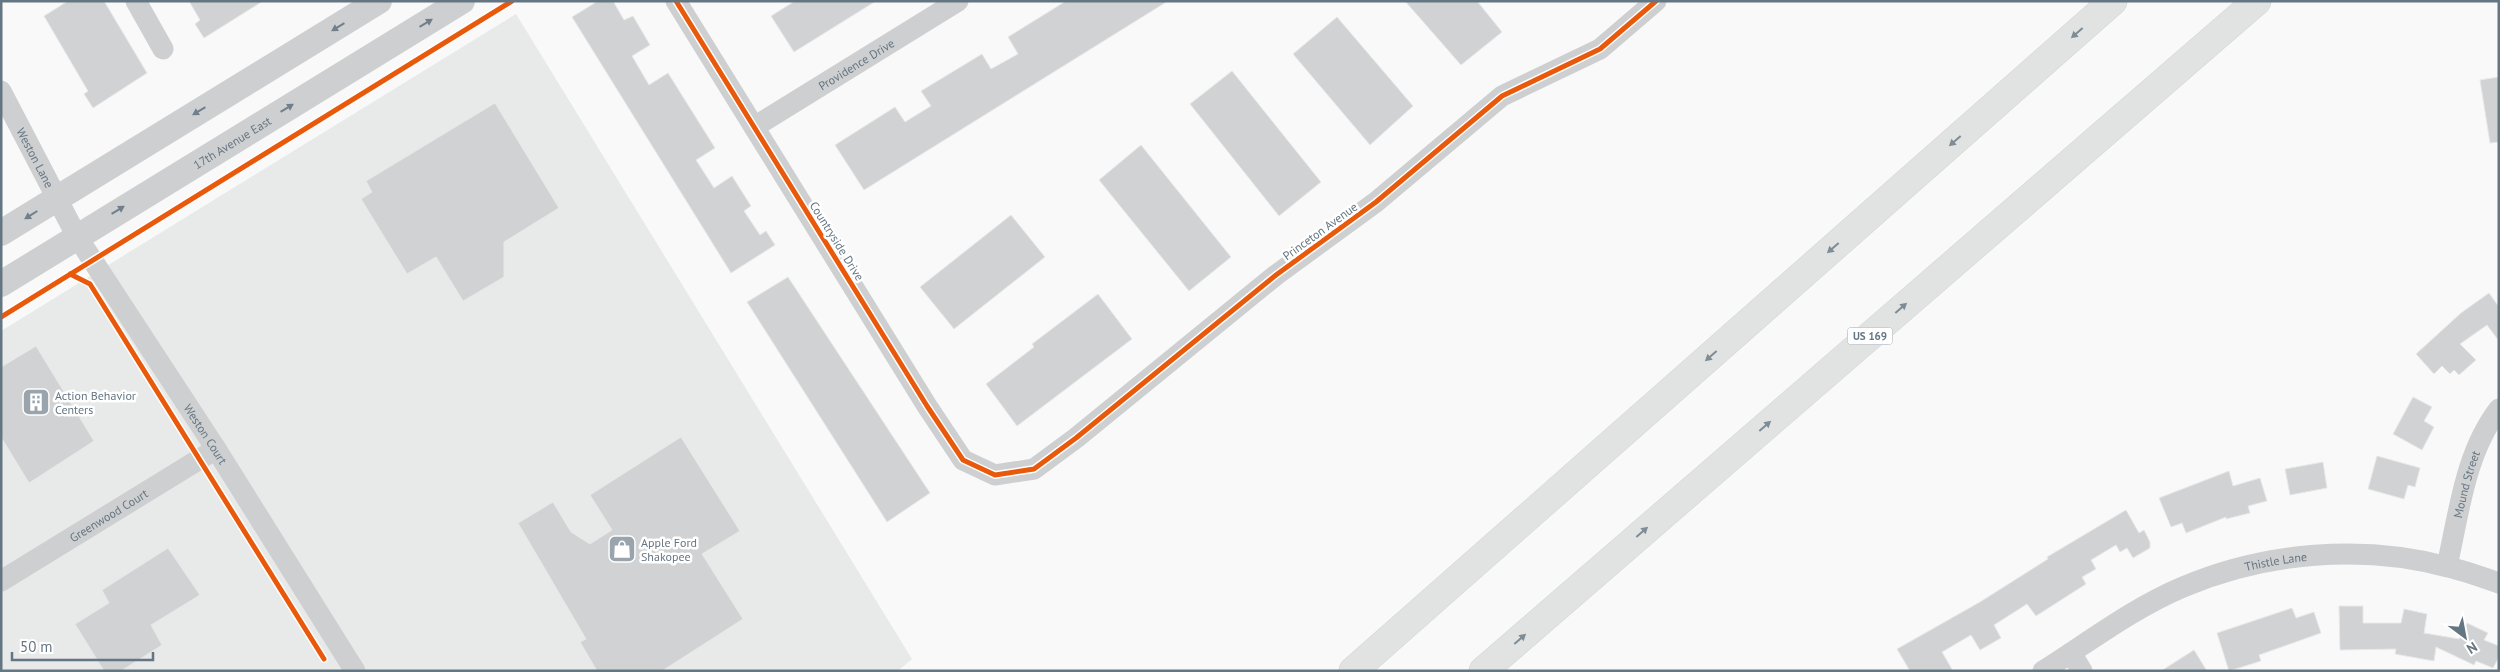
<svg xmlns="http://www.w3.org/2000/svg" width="2500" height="672" viewBox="0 0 2500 672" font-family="'PT Sans',sans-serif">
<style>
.built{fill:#e8e9e9}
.building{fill:#d0d2d3;stroke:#e8e8e8}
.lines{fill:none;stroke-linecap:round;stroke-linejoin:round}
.motorway-casing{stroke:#d5d6d6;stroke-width:29}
.minor{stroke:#cecfd0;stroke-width:21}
.tertiary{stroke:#cecfd0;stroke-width:26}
.motorway{stroke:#e1e2e2;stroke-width:28}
.cycleway-casing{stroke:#fff;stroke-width:8}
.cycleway{stroke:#e8590c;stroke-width:5}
.oneway{fill:#707f8b}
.oneway2{fill:#7e8c96}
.labels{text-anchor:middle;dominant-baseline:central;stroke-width:5;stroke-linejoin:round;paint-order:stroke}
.shield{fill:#fff;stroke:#939fa8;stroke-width:1}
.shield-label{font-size:11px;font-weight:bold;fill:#657683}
.street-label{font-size:12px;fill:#657683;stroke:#fff}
.poi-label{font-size:12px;fill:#657683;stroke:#fff;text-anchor:start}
</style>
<rect width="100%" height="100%" fill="#f9f9f9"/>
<!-- built -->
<path class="built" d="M516 14 912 659 898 671H1V331Z"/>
<!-- building -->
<path class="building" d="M68 1H104L147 73 93 108 84 94 88 91 44 16Z
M189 1H263L204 38 195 24 200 20Z
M598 1H613L624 20 633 16 650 45 632 56 649 85 668 73 715 148 696 160 714 188 732 176 751 206 744 211 760 235 766 231 775 245 731 273 572 17Z
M795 1H876L794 52 771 16Z
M1066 1H1168L864 190 835 145 895 107 905 122 931 106 921 91 982 54 991 69 1018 54 1008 37Z
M1405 1H1477L1502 32 1461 65Z
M1337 17 1413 106 1370 145 1293 54Z
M1232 71 1321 182 1279 216 1190 104Z
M2499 77V142L2490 143 2480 80Z
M495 103 559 208 504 242V277L463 301 436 257 407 274 361 199 372 192 366 181Z
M1141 145 1231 257 1189 291 1099 180Z
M1011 215 1045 257 954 329 920 287Z
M788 277 930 493 887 522 747 302Z
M2489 293 2499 307V341L2487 325 2460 344 2476 360 2459 375 2454 370 2450 374 2442 366 2434 374 2416 354 2461 313Z
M1098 294 1132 339 1017 426 986 384 1034 347 1032 344Z
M36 346 94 441 29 483 1 437V367Z
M2413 397 2432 407 2424 421 2434 427 2422 450 2393 434Z
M681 437 740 531 702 554 743 619 662 671H597L580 642 586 639 518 523 553 502 571 532 590 544 612 530 590 495Z
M2377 456 2420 468 2415 487 2408 485 2404 499 2368 489Z
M2323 462 2327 488 2290 495 2285 469Z
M2229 471 2233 486 2260 478 2267 501 2248 506 2250 513 2226 519V517L2186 533 2182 523 2171 527 2159 498Z
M2126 510 2139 533 2144 530 2150 542V548L2133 558 2127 548 2120 552 2116 545 2091 560 2096 569 2082 577 2086 584 2036 616 2027 604 1994 625 2001 638 1980 650 1971 635 1942 652 1953 671H1910L1897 649 1980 602 2048 559 2047 557Z
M168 548 200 595 151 625 162 645 121 671H104L75 624 109 603 102 590Z
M2339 606H2363V623H2401L2404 609 2427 614 2424 633 2459 639 2467 623 2488 633 2484 640 2499 646V657L2493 668 2476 661 2474 665 2436 647 2434 661 2395 654 2396 649 2340 650Z
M2292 608 2296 618 2314 612 2321 633 2259 655 2261 661 2229 671 2217 633Z
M2194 650 2207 671H2161Z"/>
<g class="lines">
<!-- motorway casing -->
<g class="motorway-casing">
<path id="motorway" d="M1353 671 2113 1
M1483 671 2257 1"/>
</g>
<!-- minor -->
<g class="minor">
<path d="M136 1 163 49"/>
<path d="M676 1 927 406 963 460 995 475 1034 469 1076 438 1276 275 1376 202 1502 96 1600 49 1656 1"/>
<path id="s1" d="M1 91 76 235 216 449 355 671"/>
<path id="s2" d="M754 127 958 1"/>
<path id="s3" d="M2447 566C2459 513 2465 453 2499 409"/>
<path id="s4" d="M1 581 216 449"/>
<path d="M2071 653 2082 671"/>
<path id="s5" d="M2043 671C2089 642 2133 608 2183 587 2265 552 2363 544 2448 567 2465 571 2482 577 2499 583"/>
</g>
<!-- tertiary -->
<g class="tertiary">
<path d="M1 233 379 1"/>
<path id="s6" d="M1 284 462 1"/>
</g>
<!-- motorway -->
<use href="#motorway" class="motorway"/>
<!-- cycleway casing -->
<g class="cycleway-casing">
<path id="cycleway" d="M676 1 927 406 963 460 995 475 1034 469 1076 438 1276 275 1376 202 1502 96 1600 49 1656 1
M70 274 90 284 324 659
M1 317 512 1"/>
</g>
<!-- cycleway -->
<use href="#cycleway" class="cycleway"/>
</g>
<!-- one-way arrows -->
<defs><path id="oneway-solid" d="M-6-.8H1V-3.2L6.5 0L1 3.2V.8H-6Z" transform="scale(1.25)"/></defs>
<g class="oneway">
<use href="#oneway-solid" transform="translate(426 23) rotate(-31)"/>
<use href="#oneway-solid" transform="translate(338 27) rotate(149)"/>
<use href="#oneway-solid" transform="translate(287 108) rotate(-31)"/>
<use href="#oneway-solid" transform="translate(199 111) rotate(149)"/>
<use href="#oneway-solid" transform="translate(118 210) rotate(-31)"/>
<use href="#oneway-solid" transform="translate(31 215) rotate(148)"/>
</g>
<g class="oneway2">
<use href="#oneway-solid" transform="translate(2077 33) rotate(139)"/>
<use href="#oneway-solid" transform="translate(1955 141) rotate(139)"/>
<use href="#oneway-solid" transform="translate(1833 248) rotate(139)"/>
<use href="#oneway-solid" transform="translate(1901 308) rotate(-41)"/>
<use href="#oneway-solid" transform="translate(1711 356) rotate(139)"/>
<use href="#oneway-solid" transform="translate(1765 426) rotate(-41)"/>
<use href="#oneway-solid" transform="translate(1642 532) rotate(-41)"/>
<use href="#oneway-solid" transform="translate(1520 639) rotate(-41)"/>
</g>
<!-- icons -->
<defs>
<g id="building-square" transform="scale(1.4375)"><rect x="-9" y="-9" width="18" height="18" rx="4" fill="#99a4ac" stroke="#fff"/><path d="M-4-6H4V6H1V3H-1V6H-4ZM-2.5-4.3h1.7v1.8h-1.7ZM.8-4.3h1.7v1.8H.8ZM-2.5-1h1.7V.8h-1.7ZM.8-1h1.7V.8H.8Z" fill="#fff"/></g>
<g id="shop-square" transform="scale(1.4375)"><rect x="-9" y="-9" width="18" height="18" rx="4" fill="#99a4ac" stroke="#fff"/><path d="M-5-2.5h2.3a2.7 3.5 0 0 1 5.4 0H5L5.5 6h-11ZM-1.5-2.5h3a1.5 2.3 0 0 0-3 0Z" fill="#fff"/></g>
</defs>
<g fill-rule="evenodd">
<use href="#building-square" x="36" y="402"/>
<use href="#shop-square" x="622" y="549"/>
</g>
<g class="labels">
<!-- shield labels -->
<rect class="shield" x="1847.5" y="327.5" width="45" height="17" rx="4"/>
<g class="shield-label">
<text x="1870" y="336">US 169</text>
</g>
<!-- street labels -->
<g class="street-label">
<text stroke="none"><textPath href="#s2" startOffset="120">Providence Drive</textPath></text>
<text stroke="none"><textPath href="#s6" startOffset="271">17th Avenue East</textPath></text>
<text stroke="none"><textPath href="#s1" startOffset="75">Weston Lane</textPath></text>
<text transform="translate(1320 231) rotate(-36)">Princeton Avenue</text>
<text transform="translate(837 241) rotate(58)">Countryside Drive</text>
<text stroke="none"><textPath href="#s1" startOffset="400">Weston Court</textPath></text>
<text stroke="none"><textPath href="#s3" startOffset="84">Mound Street</textPath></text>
<text stroke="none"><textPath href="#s4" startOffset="126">Greenwood Court</textPath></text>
<text stroke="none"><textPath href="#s5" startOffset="260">Thistle Lane</textPath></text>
</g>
<!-- poi labels -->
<g class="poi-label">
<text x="55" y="395">Action Behavior<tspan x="55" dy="14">Centers</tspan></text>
<text x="641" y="542">Apple Ford<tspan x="641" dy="14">Shakopee</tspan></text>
</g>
</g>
<!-- border -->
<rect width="2500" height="672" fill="none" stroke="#657683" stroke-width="5"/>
<!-- north arrow -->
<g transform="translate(2465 637) rotate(148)" stroke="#ffffff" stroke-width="4" paint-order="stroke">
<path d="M0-4L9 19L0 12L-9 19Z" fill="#657683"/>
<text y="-8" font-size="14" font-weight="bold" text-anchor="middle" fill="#657683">N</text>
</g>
<!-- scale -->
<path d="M12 652v8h141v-8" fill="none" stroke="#657683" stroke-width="2.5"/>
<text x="20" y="652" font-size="15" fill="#657683" stroke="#ffffff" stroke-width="4" paint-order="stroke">50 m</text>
</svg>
